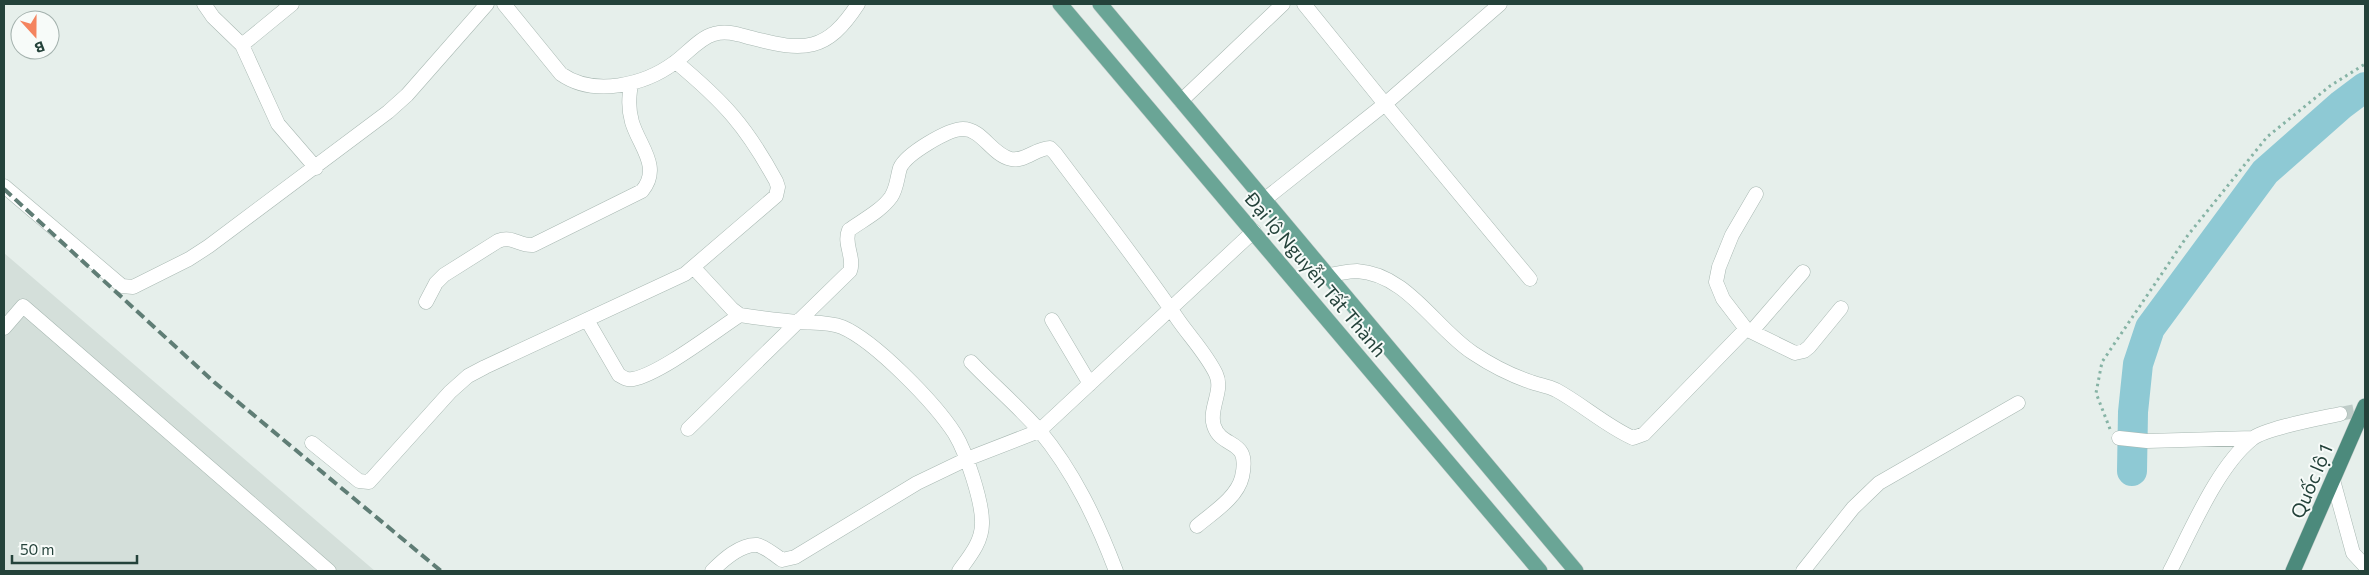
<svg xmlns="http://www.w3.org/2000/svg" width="2369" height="575" viewBox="0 0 2369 575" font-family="Commissioner,sans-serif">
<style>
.built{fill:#d4dfda}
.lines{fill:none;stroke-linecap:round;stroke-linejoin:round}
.river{stroke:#8ec9d4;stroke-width:30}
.minor-tunnel{stroke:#bfccc8;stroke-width:14;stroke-dasharray:14 7;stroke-linecap:butt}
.minor-casing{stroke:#a8b8b2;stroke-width:15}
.primary-casing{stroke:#c2cac8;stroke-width:16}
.trunk-casing{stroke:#c2cac8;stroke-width:16}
.path{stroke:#86b3a5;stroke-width:3;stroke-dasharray:2.5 4;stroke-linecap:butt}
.minor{stroke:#fff;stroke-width:14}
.primary{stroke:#6aa596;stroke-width:15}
.trunk{stroke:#4c8a7c;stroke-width:15}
.rail{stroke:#5f7d75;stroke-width:4;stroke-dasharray:10 5;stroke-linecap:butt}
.labels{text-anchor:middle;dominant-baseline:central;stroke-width:4;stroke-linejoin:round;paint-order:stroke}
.street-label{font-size:19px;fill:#24423a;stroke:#f7fbf9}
</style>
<rect width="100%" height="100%" fill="#e6efeb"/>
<!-- built -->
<path class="built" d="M4 253 375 571H4Z"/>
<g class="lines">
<!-- river -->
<path class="river" d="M2132 471 2133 412 2138 364 2150 328 2265 172 2341 105 2365 87"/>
<!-- minor-tunnel -->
<path class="minor-tunnel" d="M2340 414 2365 409"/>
<!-- minor casing -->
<g class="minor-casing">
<path id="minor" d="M204 4 213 17 242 45 278 124 316 168
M504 4 561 74C594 97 644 85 674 63 687 54 699 38 714 34 727 30 740 35 752 38 804 52 827 52 858 4
M1304 4 1385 104 1530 279
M242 45 292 4
M1181 101 1283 4
M4 186 122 286 133 287 189 259 209 246 388 112 407 95 487 4
M1756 194 1732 235 1719 267 1716 282 1723 299 1746 329 1795 353 1804 351 1809 347 1841 308
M1264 200 1385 104 1500 4
M694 268 732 309 740 315C760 318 780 321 800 322 814 323 829 322 842 327 875 341 935 403 955 434 966 452 983 503 982 524 982 542 969 557 959 571
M1327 275C1337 274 1348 271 1357 271 1407 274 1435 328 1473 353 1491 365 1510 375 1531 382 1539 385 1548 386 1556 390 1582 404 1606 426 1633 438L1644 434 1746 329
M426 302 436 283 444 275 498 241C512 235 519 246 533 245L642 191C662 167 639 146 632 122 628 108 629 97 631 83
M587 320 619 375C624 378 627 380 633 379 660 374 714 332 740 315
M1052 320 1090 384
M4 328 23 306 329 571
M1752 331 1803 272
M971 362C993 385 1018 406 1039 430 1074 472 1097 521 1116 571
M688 429 850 271C855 257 843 244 849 230 863 220 881 211 891 197 897 188 897 178 900 168 906 154 948 129 963 129 982 129 992 155 1011 159 1025 162 1036 148 1050 148L1055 153C1097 209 1140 264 1179 321 1191 338 1207 355 1216 374 1224 391 1208 409 1214 426 1222 450 1251 437 1242 477 1237 498 1212 513 1197 526
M2119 438 2147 441 2253 438
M312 443 359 481 369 482 450 392 468 376 485 367 685 274 776 196 778 187 776 181C746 126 724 102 676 62
M2333 480 2353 553 2365 566
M712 571C723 560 740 544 757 545 764 546 775 555 782 560L795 557 917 483 967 459 1039 431 1254 231
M1803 571 1853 508 1879 483 2018 403
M2170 571C2191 531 2217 467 2252 439 2265 428 2322 418 2340 414"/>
</g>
<!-- primary casing -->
<g class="primary-casing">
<path id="primary" d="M1060 4 1540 571
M1100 4 1576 571"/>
</g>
<!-- trunk casing -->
<g class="trunk-casing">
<path id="trunk" d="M2293 571 2365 406"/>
</g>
<!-- path -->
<path class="path" d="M2110 429 2096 393 2102 362 2188 235 2267 137 2330 86 2365 64"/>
<!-- minor -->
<use href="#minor" class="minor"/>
<!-- primary -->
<use href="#primary" class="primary"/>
<!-- trunk -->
<use href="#trunk" class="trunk"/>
<!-- rail -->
<path class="rail" d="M4 189 214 382 441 571"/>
</g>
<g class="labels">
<!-- street labels -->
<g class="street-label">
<text transform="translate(1316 274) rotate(50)">Đại lộ Nguyễn Tất Thành</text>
<text transform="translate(2311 481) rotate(-67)">Quốc lộ 1</text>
</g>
</g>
<!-- border -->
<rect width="2369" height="575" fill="none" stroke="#24423a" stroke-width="10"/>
<!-- north arrow -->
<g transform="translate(35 35) rotate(159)"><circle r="24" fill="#f7fbf9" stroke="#a3b1ad"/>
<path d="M0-4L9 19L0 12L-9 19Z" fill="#f4845f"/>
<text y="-8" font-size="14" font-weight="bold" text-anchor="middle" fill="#24423a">B</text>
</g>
<!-- scale -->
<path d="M12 555v8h125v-8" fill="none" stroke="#24423a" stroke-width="2.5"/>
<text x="20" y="555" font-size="15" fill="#24423a" stroke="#f7fbf9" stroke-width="4" paint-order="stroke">50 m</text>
</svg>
